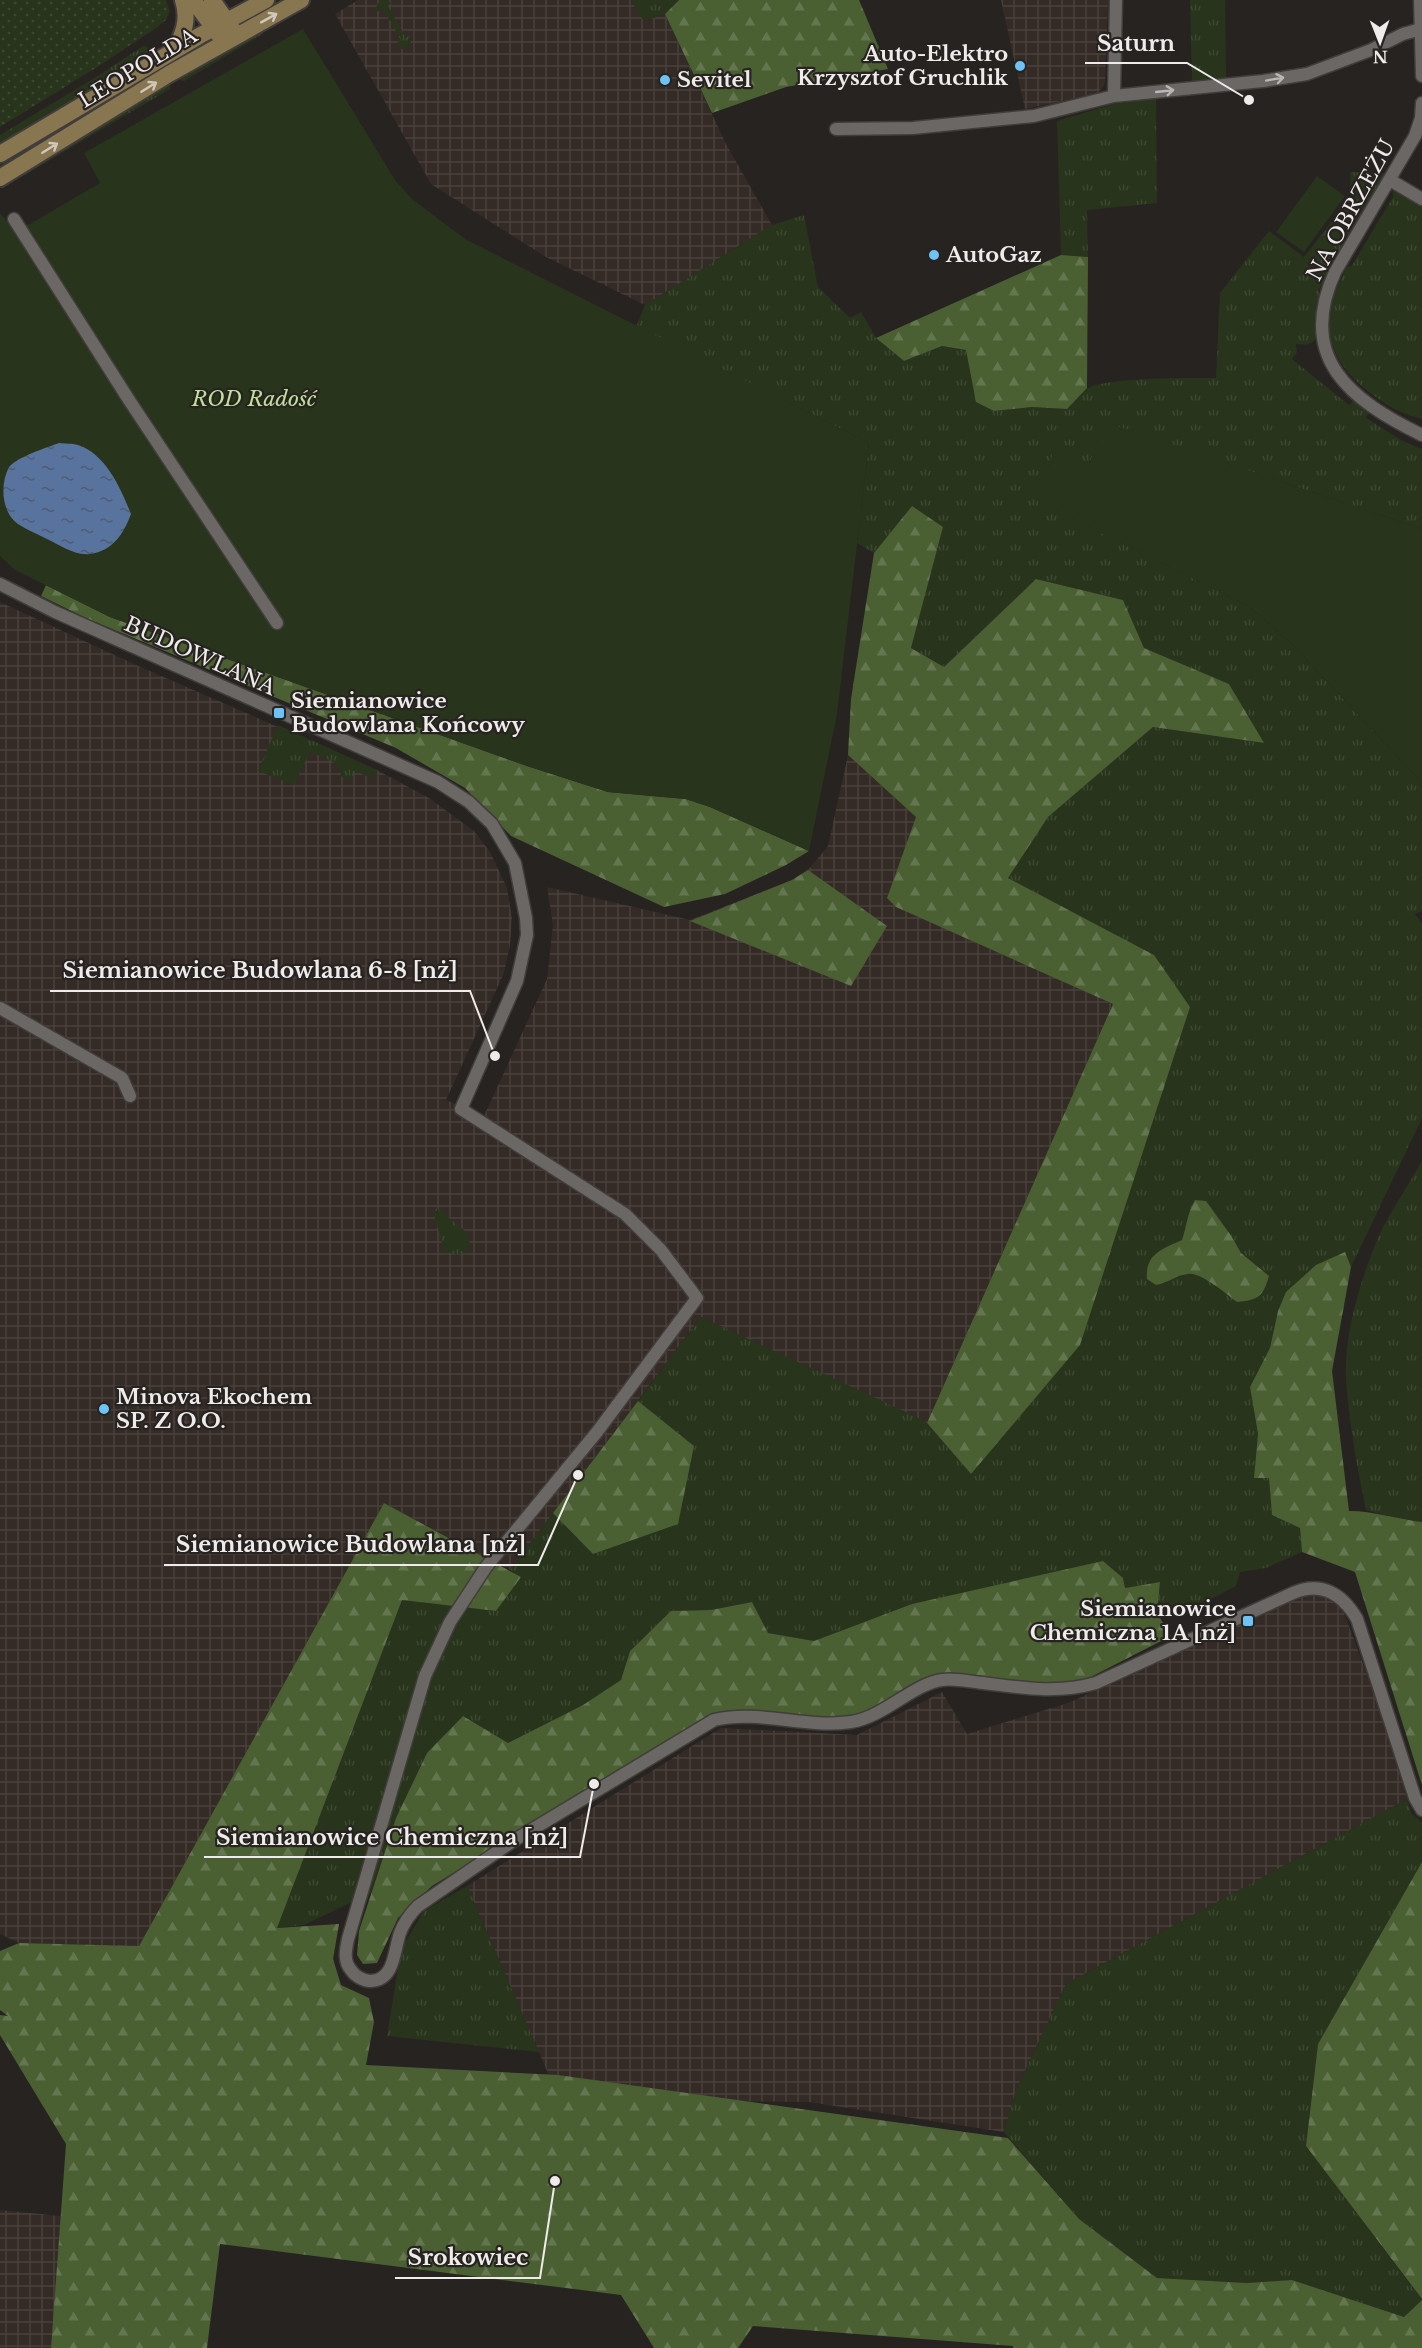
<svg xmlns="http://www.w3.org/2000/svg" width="1422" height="2348" viewBox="0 0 1422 2348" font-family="'Libre Baskerville',serif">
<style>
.industrial{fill:url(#industrial-grid)}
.grass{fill:url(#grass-tufts)}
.forest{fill:url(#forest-firs)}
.park{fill:url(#park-dots)}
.garden{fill:#28341b}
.water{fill:url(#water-ripples)}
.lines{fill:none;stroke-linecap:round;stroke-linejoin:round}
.street-casing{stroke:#413d3b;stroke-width:15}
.secondary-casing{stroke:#413d3b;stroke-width:20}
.street{stroke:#6b6765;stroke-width:12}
.secondary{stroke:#887651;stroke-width:16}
.oneway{stroke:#cfc8bc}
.oneway2{stroke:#bab6b5}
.poi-dot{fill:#6ec2f4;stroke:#272321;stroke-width:2}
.labels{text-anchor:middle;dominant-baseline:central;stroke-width:4.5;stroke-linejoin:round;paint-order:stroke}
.poi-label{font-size:21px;font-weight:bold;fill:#eeebea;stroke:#272321;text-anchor:start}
.street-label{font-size:21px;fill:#eeebea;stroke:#272321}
.park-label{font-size:21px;font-style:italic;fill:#bee198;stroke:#272321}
.leader{fill:none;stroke:#eeebea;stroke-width:2}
.callout-dot{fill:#eeebea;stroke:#272321;stroke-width:2}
.callout-label{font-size:22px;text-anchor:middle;font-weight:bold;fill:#eeebea;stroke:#272321;stroke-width:4.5;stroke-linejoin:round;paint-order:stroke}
</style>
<defs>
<pattern id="industrial-grid" width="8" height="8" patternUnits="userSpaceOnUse" patternTransform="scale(1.5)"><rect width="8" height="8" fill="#352b26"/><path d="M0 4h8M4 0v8" fill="none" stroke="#49403b"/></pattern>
<pattern id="grass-tufts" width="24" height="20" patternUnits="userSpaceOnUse" patternTransform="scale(1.5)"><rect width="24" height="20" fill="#28341b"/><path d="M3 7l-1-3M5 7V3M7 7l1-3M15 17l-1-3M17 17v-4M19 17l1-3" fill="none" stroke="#3d4831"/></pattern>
<pattern id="forest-firs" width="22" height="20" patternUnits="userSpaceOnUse" patternTransform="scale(1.5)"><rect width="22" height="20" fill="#4a5f32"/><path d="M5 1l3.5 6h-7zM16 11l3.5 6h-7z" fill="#647650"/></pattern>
<pattern id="park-dots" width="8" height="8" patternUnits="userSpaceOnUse" patternTransform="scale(1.5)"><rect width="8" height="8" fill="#28341b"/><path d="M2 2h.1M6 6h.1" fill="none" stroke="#3d4831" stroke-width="1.8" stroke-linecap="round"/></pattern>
<pattern id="water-ripples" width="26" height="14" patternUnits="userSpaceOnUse" patternTransform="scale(1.5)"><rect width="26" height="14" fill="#58739d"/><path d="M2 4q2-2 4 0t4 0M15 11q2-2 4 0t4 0" fill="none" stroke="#505c72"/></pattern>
</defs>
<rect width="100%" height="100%" fill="#272321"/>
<!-- industrial -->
<path class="industrial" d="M358 0H631L644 21 665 14 726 144 772 225 645 305 546 257 431 184 335 14Z
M1001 0H1108L1105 82 1103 87 1098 92 1085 96 1025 109Z
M0 602 136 665 377 770 429 798 474 831 490 852 507 888 512 918 510 945 504 973 446 1100 484 1116 547 979 553 925 547 887 690 920 792 880 808 870 828 846 848 755 916 817 897 907 1113 1004 927 1423 701 1317 510 1570 384 1503 139 1946 19 1943 0 1934Z
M1312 1594H1330L1344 1613 1385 1723 1407 1799 1066 1984 1016 2090 1004 2132 809 2102 714 2101 551 2080 467 1886 721 1728 857 1735 942 1692 967 1734 1071 1702 1281 1603Z
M0 2210 70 2217 58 2348H0Z"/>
<!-- grass -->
<path class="grass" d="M380 0H387L391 3 388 6 406 38 410 35 412 38 409 47 402 49 395 44 401 40 383 9 376 12 375 9Z
M631 0H679L665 14 644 21Z
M1190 0H1225L1226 78 1192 81Z
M264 28 263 34 184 81 178 79Z
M143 46 147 47 153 57 82 99 49 113 25 128 0 148V135L96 77Z
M170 83V89L1 189 4 182Z
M106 98 108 101 62 134 0 171V161Z
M1156 98 1157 203 1087 210 1088 257 1061 255 1057 121 1114 104Z
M1350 172 1386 173 1319 289 1317 337C1311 346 1306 345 1296 344L1297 352 1292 359 1349 405 1355 399 1370 410 1366 418 1401 440 1422 449V529L1106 423 1089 464 1038 501 1250 607 1293 645 1422 783V911L1415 914 1422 923V1118L1351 1267 1344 1252 1278 1311 1270 1348 1250 1387 1258 1434 1255 1477 1269 1478 1272 1515 1300 1528 1302 1552 1266 1568 1240 1572 1236 1586 1205 1602 1201 1611 1186 1613 1157 1609 1160 1582 1125 1588 1001 1585 912 1604 814 1641 768 1633 752 1602 711 1610 671 1611 630 1651 621 1680 583 1705 508 1743 427 1753 396 1818 371 1893 304 1925 276 1928 402 1600 496 1611 520 1577 510 1570 553 1513 594 1553 694 1446 638 1401 701 1317 925 1421 971 1474 1154 955 1007 878 1048 817 1153 727 1263 743 1229 684 1144 648 1123 600 1036 579 944 667 911 648 943 527 912 506 874 553 857 543 869 443 636 327 645 305 772 225 804 215 818 287 850 318 861 312 876 338 904 361 942 346 966 350 994 411 1032 407 1067 409C1073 403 1079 394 1086 389 1103 377 1192 378 1216 378L1220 293 1269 231 1304 257 1351 197Z
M1393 191 1399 192 1422 206V419C1396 412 1391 408 1369 392 1323 357 1318 314 1348 266L1351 267 1393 197Z
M278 725 377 770V775L369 777 355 771 351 781 341 776C340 760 323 758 310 752L294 785 258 771Z
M1422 1160V1522L1404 1520 1366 1510C1357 1467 1349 1423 1346 1379 1344 1334 1359 1286 1375 1245 1386 1217 1408 1187 1422 1160Z
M437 1208 466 1232 470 1243 465 1252 458 1255 444 1251 434 1214V1211Z
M1407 1799 1411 1813 1422 1822V1862L1318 2044 1306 2146 1422 2300 1404 2317 1292 2280 1247 2283 1157 2278 1079 2219 1004 2132 1016 2090 1066 1984Z
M467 1886 539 2052 387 2036 401 1949 424 1911Z"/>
<!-- forest -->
<path class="forest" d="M679 0H859L888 69 786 87 712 113 665 14Z
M1061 255 1088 257 1087 388 1067 409 1032 407 994 411 976 402 966 350 942 346 904 361 876 338Z
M912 506 943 527 911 648 944 667 1036 579 1123 600 1144 648 1229 684 1264 743 1153 727 1048 817 1008 878 1154 955 1190 1007 1080 1345 971 1474 927 1423 1113 1004 896 907 887 898 916 817 848 755 851 699 874 553Z
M46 585 110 617 527 766 608 792 686 799 710 807 809 851 786 865 725 894 664 907 511 836 465 788 396 748 86 618 41 596Z
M808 870 887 926 851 986 690 921 792 880Z
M1195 1200 1206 1201 1232 1237 1241 1253 1269 1276C1263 1297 1258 1300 1237 1302 1226 1294 1201 1272 1188 1274 1176 1275 1168 1283 1156 1285L1147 1279C1145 1254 1162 1249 1182 1240 1187 1226 1187 1213 1195 1200Z
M1345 1252 1351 1267 1332 1371 1349 1511C1374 1511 1397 1519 1422 1522V1785L1355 1572 1302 1552 1300 1528 1272 1515 1269 1478H1254L1258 1434 1250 1387 1270 1348 1278 1311 1286 1292 1316 1265Z
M638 1401 694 1446 678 1524 593 1554 553 1513Z
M384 1503 521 1577 496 1611 402 1600 277 1928 339 1924 333 1959 341 1985 369 1998 374 2022 366 2065 558 2075 1008 2138 1079 2219 1157 2278 1247 2283 1292 2280 1404 2317 1422 2300V2348H1013V2346L753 2326 738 2348H654L621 2295 220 2244 207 2348H51L66 2144 0 2035V2015L8 2016 0 2010V1951L19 1943 139 1946Z
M1103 1561 1123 1578 1125 1588 1160 1582 1157 1613 1171 1636 1079 1683 1043 1685 937 1676 862 1714 834 1718 714 1713 432 1886 398 1918 377 1963 363 1964 357 1955 359 1931 396 1818 427 1753 463 1716 508 1743 583 1705 621 1680 630 1651 671 1611 711 1610 752 1602 768 1633 814 1641 912 1604Z
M1422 1862V2299L1306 2146 1318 2044Z"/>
<!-- park -->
<path class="park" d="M0 0H166L170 11 166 20 156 28 99 66 0 127Z"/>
<!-- garden -->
<path class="garden" d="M303 29 395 180 412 199 465 239 869 443 837 714 809 851 710 807 686 799 608 792 527 766 110 617 15 570 0 556V213L12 228 22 222 28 225 100 183 84 153Z
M1317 176 1345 196 1304 252 1276 232Z
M1105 422 1422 529V783L1293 645 1250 607 1038 502 1053 452 1089 464Z"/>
<!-- water -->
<path class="water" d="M59 443C65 444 72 443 78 445 106 454 121 489 131 514 124 533 113 551 90 554 75 556 60 545 47 539 38 534 27 530 18 524 1 512 0 484 9 467 19 456 46 448 59 443Z"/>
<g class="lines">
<!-- street casing -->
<g class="street-casing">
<path id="street" d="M1420 0 1422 76
M1114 96 1116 0
M1422 103 1421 118 1415 136 1335 272C1296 358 1350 400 1422 435
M836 129 913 128 1034 116 1114 96 1263 81 1307 74 1371 50 1403 34 1421 29
M1390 180 1422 199
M14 219 129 400 277 623
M0 584 55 612 438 782 469 802 492 824 515 863 526 918 527 935 517 981 461 1109 625 1214 661 1250 697 1298 597 1432 486 1567 450 1622 425 1676 348 1939C346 1949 343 1961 351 1970 355 1976 363 1981 371 1981 395 1980 394 1950 400 1933 404 1922 410 1914 418 1906L513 1841 714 1720C759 1709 805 1729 851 1722 884 1717 913 1684 942 1680 955 1678 970 1682 983 1683 1022 1688 1058 1694 1096 1683L1293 1593C1321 1581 1342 1593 1357 1619L1415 1798 1422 1810
M0 1008 122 1078 130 1096"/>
</g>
<!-- secondary casing -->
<g class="secondary-casing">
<path id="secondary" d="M193 0 219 35
M212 0 233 30
M174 51C184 34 189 19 183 0
M0 154 199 36 266 0
M0 178 169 74 301 0"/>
</g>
<!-- street -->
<use href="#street" class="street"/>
<!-- secondary -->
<use href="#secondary" class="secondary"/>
</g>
<!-- one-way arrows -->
<defs><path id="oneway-shaft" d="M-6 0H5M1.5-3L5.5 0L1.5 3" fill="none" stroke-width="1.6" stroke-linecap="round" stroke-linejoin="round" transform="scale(1.5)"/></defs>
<g class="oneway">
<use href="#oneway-shaft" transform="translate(269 18) rotate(-29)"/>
<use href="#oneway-shaft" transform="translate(149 87) rotate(-32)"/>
<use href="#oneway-shaft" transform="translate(50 148) rotate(-32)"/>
</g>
<g class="oneway2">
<use href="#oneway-shaft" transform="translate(1275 79) rotate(-10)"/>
<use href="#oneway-shaft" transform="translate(1165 91) rotate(-6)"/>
</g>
<!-- markers -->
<g class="poi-dot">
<circle cx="1020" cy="66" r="6"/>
<circle cx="665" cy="80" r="6"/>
<circle cx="934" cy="255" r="6"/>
<rect x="273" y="707" width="12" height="12" rx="3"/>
<circle cx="104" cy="1409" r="6"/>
<rect x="1242" y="1615" width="12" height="12" rx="3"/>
</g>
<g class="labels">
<!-- poi labels -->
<g class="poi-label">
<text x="1008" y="54" text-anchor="end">Auto-Elektro<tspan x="1008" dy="24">Krzysztof Gruchlik</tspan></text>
<text x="677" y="80">Sevitel</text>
<text x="946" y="255">AutoGaz</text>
<text x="291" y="701">Siemianowice<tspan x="291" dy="24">Budowlana Końcowy</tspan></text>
<text x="116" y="1397">Minova Ekochem<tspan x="116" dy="24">SP. Z O.O.</tspan></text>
<text x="1236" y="1609" text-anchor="end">Siemianowice<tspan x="1236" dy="24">Chemiczna 1A [nż]</tspan></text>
</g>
<!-- street labels -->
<g class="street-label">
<text transform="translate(138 68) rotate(-31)">LEOPOLDA</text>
<text transform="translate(1351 210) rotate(-61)">NA OBRZEŻU</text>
<text transform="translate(200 656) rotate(24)">BUDOWLANA</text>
</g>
<!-- park labels -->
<g class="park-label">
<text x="254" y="399">ROD Radość</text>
</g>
</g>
<!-- callouts -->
<path class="leader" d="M1249 100L1187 63H1085M495 1056L470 991H50M578 1475L538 1565H164M594 1784L580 1857H204M555 2181L540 2278H395"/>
<g class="callout-dot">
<circle cx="1249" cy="100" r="6"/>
<circle cx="495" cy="1056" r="6"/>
<circle cx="578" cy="1475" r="6"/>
<circle cx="594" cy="1784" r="6"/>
<circle cx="555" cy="2181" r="6"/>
</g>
<g class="callout-label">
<text x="1136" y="51">Saturn</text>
<text x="260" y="978">Siemianowice Budowlana 6-8 [nż]</text>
<text x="351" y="1552">Siemianowice Budowlana [nż]</text>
<text x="392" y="1845">Siemianowice Chemiczna [nż]</text>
<text x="468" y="2265">Srokowiec</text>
</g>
<!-- north arrow -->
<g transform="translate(1380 42) rotate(179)" stroke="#272321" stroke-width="4.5" paint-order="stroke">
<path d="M0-4.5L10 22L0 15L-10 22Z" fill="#eeebea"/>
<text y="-9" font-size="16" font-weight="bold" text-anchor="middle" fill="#eeebea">N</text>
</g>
</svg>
